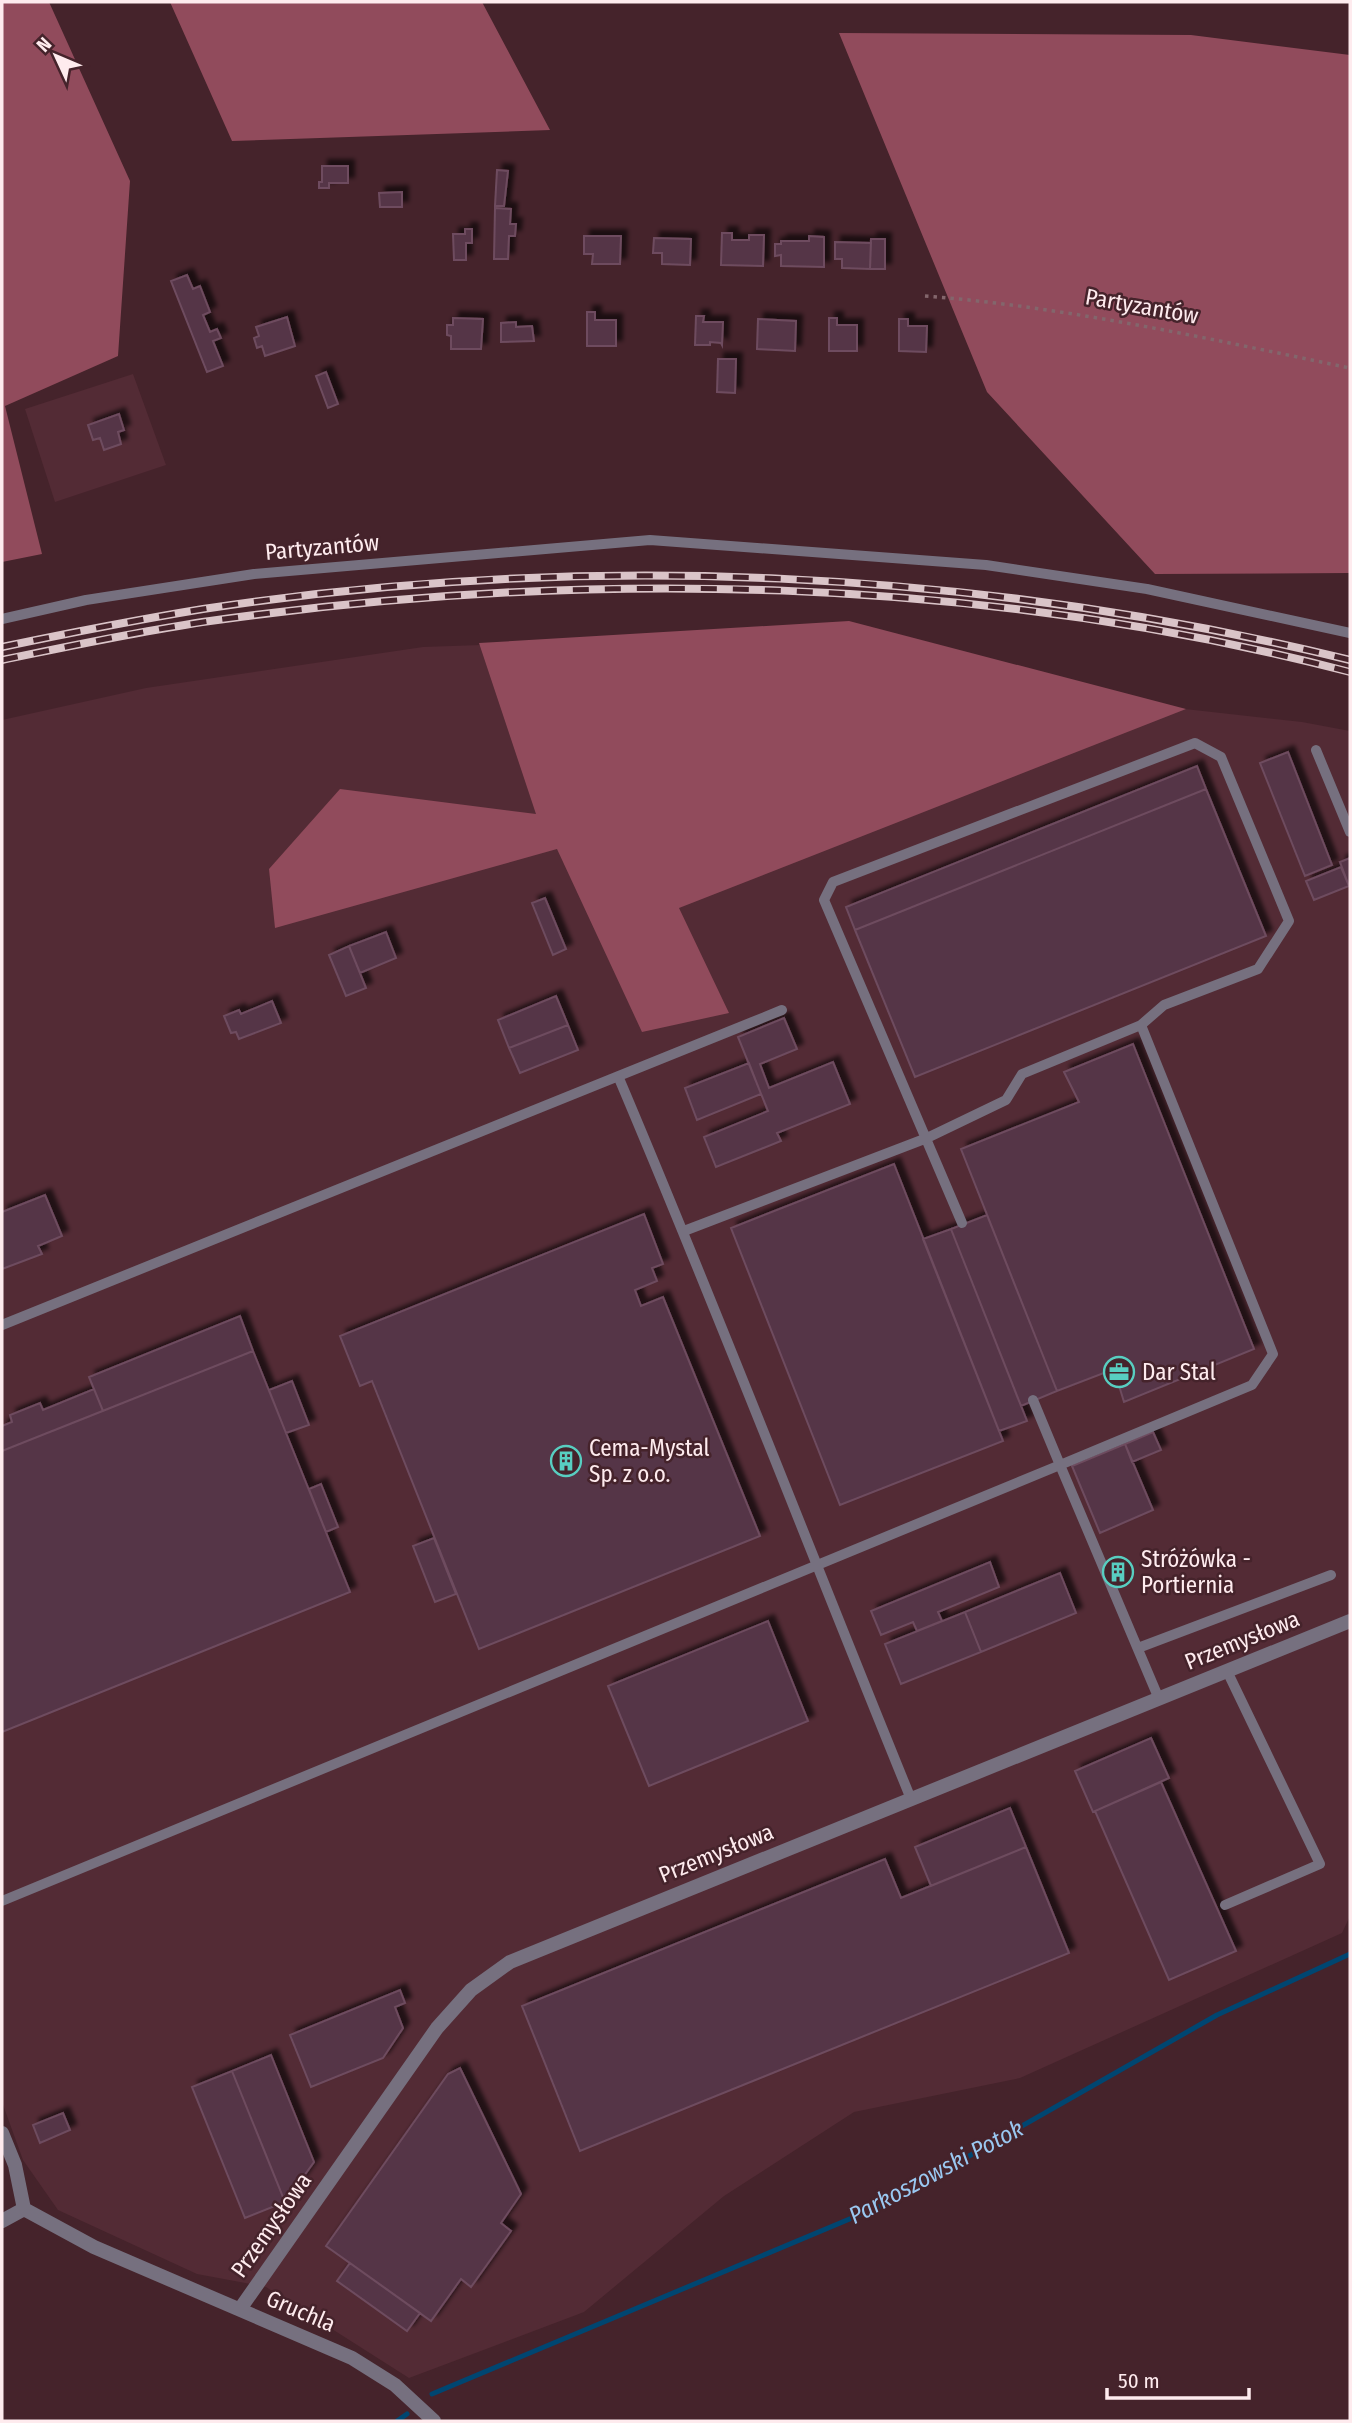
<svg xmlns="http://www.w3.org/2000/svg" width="1352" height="2423" viewBox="0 0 1352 2423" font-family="'Fira Sans Condensed',sans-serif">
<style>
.built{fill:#532b35}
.forest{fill:#914b5c}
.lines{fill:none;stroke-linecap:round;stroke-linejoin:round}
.stream{stroke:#004671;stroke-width:5}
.building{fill:#553547;stroke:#6e4c5f;stroke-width:2;filter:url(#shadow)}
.path{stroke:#83666c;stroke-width:3.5;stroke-dasharray:3.5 5;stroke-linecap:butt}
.service{stroke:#76707f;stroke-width:10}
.minor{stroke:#76707f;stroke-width:14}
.rail-casing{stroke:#dac4c8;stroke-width:8}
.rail{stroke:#45232b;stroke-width:5;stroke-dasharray:16;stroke-linecap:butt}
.labels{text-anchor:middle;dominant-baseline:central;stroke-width:5;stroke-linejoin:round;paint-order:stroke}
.street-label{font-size:23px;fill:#feebee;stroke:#45232b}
.poi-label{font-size:23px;fill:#feebee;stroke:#45232b;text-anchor:start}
.water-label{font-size:24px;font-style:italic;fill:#9ac8f1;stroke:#45232b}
</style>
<defs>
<filter id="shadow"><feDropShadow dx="6" dy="-6" stdDeviation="2" flood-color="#0009"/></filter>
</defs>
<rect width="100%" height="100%" fill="#45232b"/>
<!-- built -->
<path class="built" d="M133 374 166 465 55 502 25 409Z
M745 636 1185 709 1302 722 1350 731V1916L1342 1933 1020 2078 854 2112 724 2196 584 2312 409 2378 266 2287 197 2274 58 2210 23 2160 2 2102V720L146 688 423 647Z"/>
<!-- forest -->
<path class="forest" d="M2 2H49L130 181 118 356 5 406 42 554 2 562Z
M170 2H482L550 130 232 141Z
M839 33 1191 35 1350 55V573L1155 574 987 392Z
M849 621 1186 709 679 908 729 1013 642 1032 557 849 275 928 269 869 340 789 536 814 479 643Z"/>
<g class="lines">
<!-- stream -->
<path class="stream" d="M432 2394 883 2205 1217 2015 1350 1954
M397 2421 407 2414"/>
</g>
<!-- building -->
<path class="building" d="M322 166H348V183H329V188H319V182H322Z
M497 170 508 171 504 206H495Z
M402 192V207H380L379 193Z
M495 208 511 209 510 224H516L515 236H509L508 259H494Z
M465 229H472V243H466V260H454L453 234H465Z
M722 233H732V240H749V235H764L763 266 721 265Z
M584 236H621L620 264H592L593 254H584Z
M809 236 824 237V267L781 266V255L775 256V244H781V241H809Z
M654 238 691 239 690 265 662 264V253H653Z
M871 239H885V269H870Z
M835 242 871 243 870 269 842 268V259H835Z
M187 275 193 289 200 286 210 312 203 315 210 332 217 329 221 338 213 341 223 366 207 372 171 281Z
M587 312H595V320H616V346H587Z
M696 316H704L703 322H723L722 345 721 343 710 342V345H695Z
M287 317 295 346 265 356 262 346 257 348 254 338 259 336 256 327Z
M453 318 483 319 481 349H451V336L447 335V325H453Z
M829 318H837V325H857V351H829Z
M758 319 796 321 795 351 757 349Z
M899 319H908V326H927L926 352 899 351Z
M516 322V327L532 326 534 341 501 342V323Z
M718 359H736L735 393 717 392Z
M326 372 338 404 328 408 316 376Z
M119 414 124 430 118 432 121 444 104 450 100 438 93 440 88 425Z
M1288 752 1332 865 1305 876 1260 763Z
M1197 766 1206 789 855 930 846 907Z
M1206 789 1266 936 915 1077 855 930Z
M1350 858V886H1349L1340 862Z
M1341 867 1349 886 1314 900 1306 881Z
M545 898 566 949 553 955 532 903Z
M386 932 396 958 360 973 349 946Z
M349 946 366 988 346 996 329 955Z
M556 996 568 1025 509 1048 498 1020Z
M272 1001 281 1023 239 1039 236 1032 231 1033 224 1016 239 1010 241 1014Z
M784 1018 797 1049 760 1064 769 1088 833 1062 850 1104 777 1133 781 1141 716 1167 704 1137 768 1111 738 1037Z
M568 1025 578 1050 520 1073 509 1048Z
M1133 1044 1254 1349 1124 1402 1114 1369 1057 1391 961 1149 1079 1102 1064 1072Z
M749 1063 761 1094 697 1120 685 1088Z
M894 1164 1003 1441 840 1505 731 1228Z
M45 1195 62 1236 38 1246 42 1254 2 1269V1212Z
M644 1214 663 1264 652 1268 657 1281 635 1290 641 1306 663 1297 760 1536 479 1649 372 1381 360 1386 340 1336Z
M987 1215 1057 1391 1021 1406 951 1229Z
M951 1229 1027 1421 999 1431 923 1239Z
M240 1316 253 1351 103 1411 89 1377Z
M253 1351 350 1592 2 1732V1451Z
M292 1381 309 1425 286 1433 269 1390Z
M94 1389 103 1411 2 1451V1426L12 1422 10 1415 40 1403 43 1410Z
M1153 1432 1161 1450 1132 1462 1125 1444Z
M1125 1444 1153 1510 1100 1533 1072 1466Z
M321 1484 338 1527 326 1532 309 1489Z
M434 1538 456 1594 435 1602 413 1546Z
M990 1562 999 1587 938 1612 942 1621 917 1631 913 1622 881 1635 871 1611Z
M1060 1573 1076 1613 981 1652 965 1612Z
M965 1612 981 1652 901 1684 885 1644Z
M768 1621 808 1721 649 1786 608 1686Z
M1151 1738 1169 1778 1093 1812 1075 1771Z
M1161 1782 1236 1951 1169 1980 1095 1811Z
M1010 1808 1026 1847 931 1886 915 1847Z
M1026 1847 1069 1953 580 2151 522 2006 885 1859 901 1898Z
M400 1990 405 2003 395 2007 403 2028 383 2058 311 2087 290 2035Z
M271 2055 314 2162 285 2202 232 2071Z
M460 2068 521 2194 501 2223 511 2231 471 2287 461 2279 431 2321 326 2246 448 2074Z
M232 2071 285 2202 245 2218 192 2087Z
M63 2113 70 2130 40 2143 33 2125Z
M350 2263 420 2313 407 2331 337 2281Z"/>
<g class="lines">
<!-- path -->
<path class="path" d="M925 296C1068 307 1210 339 1350 368"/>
<!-- service -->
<path class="service" d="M2 619 86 600 254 574 650 540 986 565 1147 589 1350 633
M1316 750 1350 832
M618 1076C720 1316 813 1559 911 1799
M962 1223 824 900 833 882 1195 743 1221 757 1289 921 1258 969 1164 1005 1141 1025 1273 1354 1252 1385 1060 1465 1159 1699
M684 1231 927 1138 1006 1100 1022 1074 1141 1025
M2 1325 782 1010
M1138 1648 1331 1575
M2 1901 1060 1465 1033 1400
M1225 1905 1320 1864 1227 1671"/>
<!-- minor -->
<path class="minor" d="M2 2133 15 2165 24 2209
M24 2209 94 2247 352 2358 395 2385 434 2421
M2 2221 24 2209
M240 2309 437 2028 471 1990 510 1962 1350 1621"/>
<!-- rail casing -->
<g class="rail-casing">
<path id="rail" d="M2 647C69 633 136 620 203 609 584 551 977 569 1350 660
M2 660C71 646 140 631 210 621 588 568 980 576 1350 672"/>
</g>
<!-- rail -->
<use href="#rail" class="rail"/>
</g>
<!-- icons -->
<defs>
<g id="office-ring" transform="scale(1.575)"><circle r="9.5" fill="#45232b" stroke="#58cec1" stroke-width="1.5"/><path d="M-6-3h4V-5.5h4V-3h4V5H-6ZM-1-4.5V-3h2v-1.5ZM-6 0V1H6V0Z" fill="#58cec1"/></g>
<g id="building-ring" transform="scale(1.575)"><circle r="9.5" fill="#45232b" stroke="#58cec1" stroke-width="1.5"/><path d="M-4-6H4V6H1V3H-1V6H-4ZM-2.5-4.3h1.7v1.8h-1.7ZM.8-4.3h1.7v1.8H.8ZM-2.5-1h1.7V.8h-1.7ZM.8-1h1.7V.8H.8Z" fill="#58cec1"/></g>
</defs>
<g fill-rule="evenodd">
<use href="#office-ring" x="1119" y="1372"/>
<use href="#building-ring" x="566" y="1461"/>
<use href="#building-ring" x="1118" y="1572"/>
</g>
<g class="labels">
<!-- street labels -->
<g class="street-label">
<text transform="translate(1142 306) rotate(10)">Partyzantów</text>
<text transform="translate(322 547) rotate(-5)">Partyzantów</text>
<text transform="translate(1242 1640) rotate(-22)">Przemysłowa</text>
<text transform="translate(716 1853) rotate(-22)">Przemysłowa</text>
<text transform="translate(271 2225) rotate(-55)">Przemysłowa</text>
<text transform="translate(301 2311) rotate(23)">Gruchla</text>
</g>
<!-- poi labels -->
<g class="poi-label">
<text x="1142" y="1372">Dar Stal</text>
<text x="589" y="1448">Cema-Mystal<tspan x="589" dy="26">Sp. z o.o.</tspan></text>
<text x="1141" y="1559">Stróżówka -<tspan x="1141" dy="26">Portiernia</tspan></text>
</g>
<!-- water labels -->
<g class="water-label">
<text transform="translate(936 2172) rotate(-28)">Parkoszowski Potok</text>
</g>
</g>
<!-- border -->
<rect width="1352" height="2423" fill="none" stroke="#feebee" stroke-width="7"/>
<!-- north arrow -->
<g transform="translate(56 56) rotate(314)" stroke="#45232b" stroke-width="5" paint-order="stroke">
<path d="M0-5L12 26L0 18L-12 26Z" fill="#feebee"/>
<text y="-10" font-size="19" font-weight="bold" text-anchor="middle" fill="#feebee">N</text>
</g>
<!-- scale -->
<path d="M1107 2388v10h142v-10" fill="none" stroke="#feebee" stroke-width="3.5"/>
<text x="1118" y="2388" font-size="21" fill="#feebee" stroke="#45232b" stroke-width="5" paint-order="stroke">50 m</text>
</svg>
